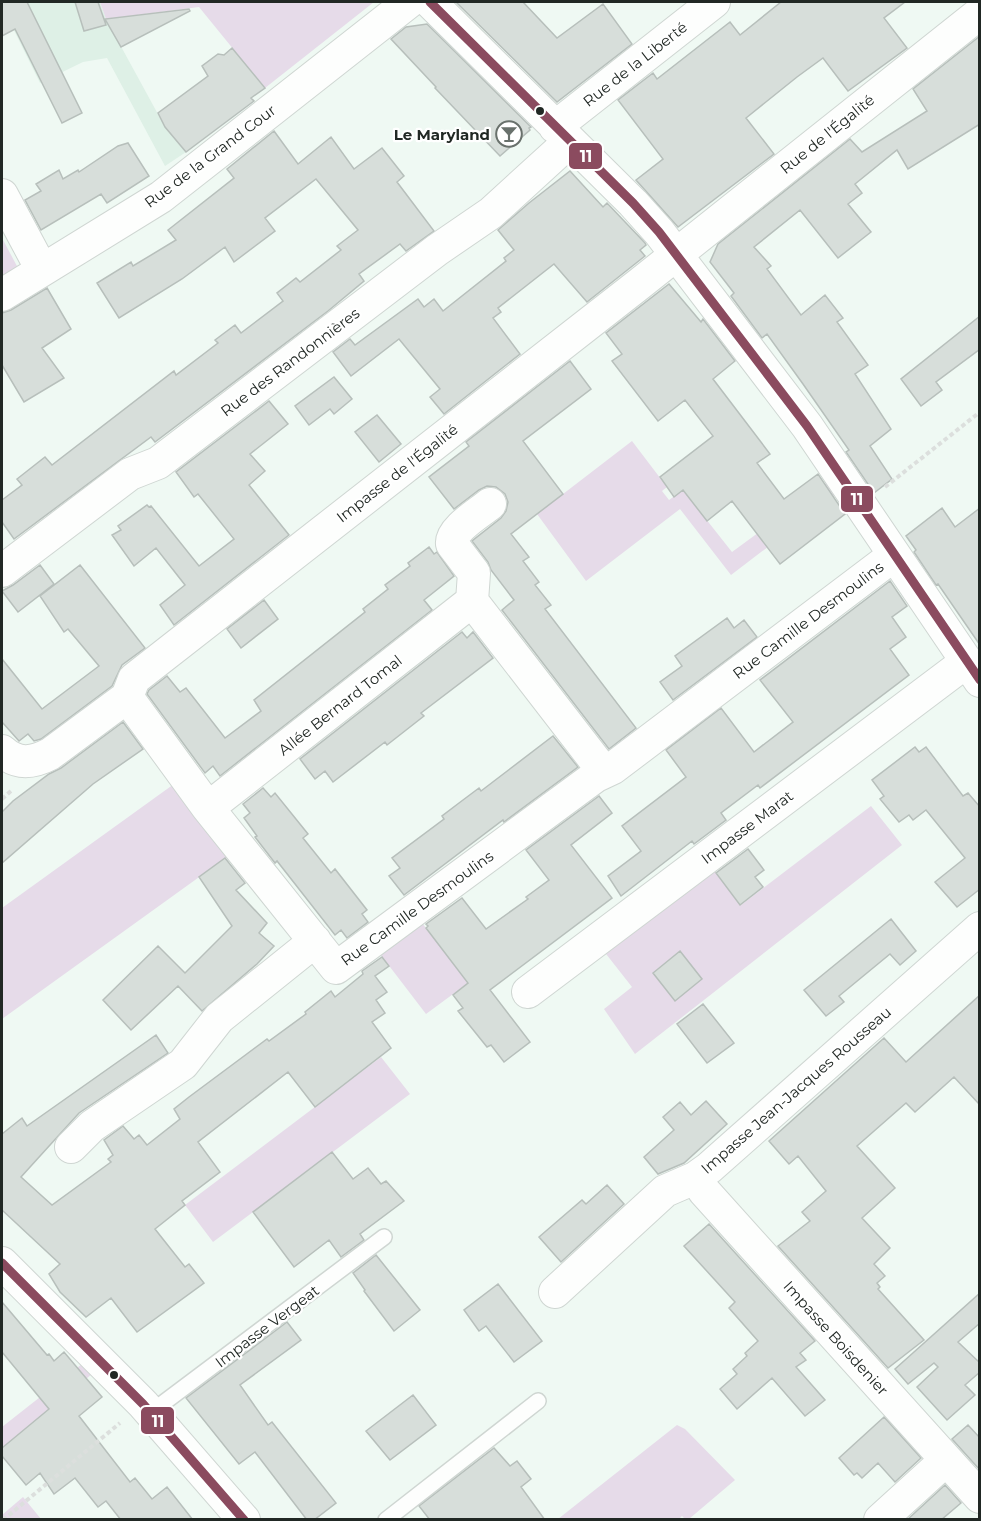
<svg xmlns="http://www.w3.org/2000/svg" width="981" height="1521" viewBox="0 0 981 1521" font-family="Montserrat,sans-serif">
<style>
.built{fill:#def0e6}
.green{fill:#e6dbe9}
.building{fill:#d7deda;stroke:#b7bfbb;stroke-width:1.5}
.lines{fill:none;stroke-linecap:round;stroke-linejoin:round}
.lane-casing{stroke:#cfd6d2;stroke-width:18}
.street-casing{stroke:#cfd6d2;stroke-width:34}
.path{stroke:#dcdfdd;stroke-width:4;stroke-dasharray:4.5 3;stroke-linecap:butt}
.lane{stroke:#fdfefd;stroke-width:15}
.street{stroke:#fdfefd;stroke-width:32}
.bus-1-casing{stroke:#fff;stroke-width:14}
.bus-1{stroke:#8b4b5f;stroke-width:9}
.bus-dot{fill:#212824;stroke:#fff;stroke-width:2}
.labels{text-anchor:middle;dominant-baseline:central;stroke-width:4.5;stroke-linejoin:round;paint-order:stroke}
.street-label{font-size:15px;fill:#212824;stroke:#fff}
.poi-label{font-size:15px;font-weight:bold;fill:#212824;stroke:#fff;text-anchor:end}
.line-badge{stroke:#fff;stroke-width:2}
.badge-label{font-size:16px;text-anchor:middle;font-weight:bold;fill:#fff}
</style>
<rect width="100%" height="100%" fill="#eff9f3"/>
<!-- built -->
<path class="built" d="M2 2H100L106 19 165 127 186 152 165 166 107 58 83 62 40 83 2 6Z"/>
<!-- green -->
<path class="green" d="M100 2H374L265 88 199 7 106 19Z
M2 238 18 268 2 278Z
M632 441 667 487 662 491 669 500 683 490 732 552 827 482 836 495 731 575 680 509 586 581 537 514Z
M174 784 227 857 2 1019V908Z
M871 806 902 845 635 1054 604 1009 632 987 599 945 708 863 741 905Z
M419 919 468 983 426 1014 377 950Z
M381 1057 410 1094 213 1242 185 1205Z
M82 1364 92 1374 2 1448V1427Z
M677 1425 685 1429 735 1480 689 1519H685L682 1516 678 1520 558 1519Z
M23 1497 41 1519H2V1515Z"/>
<!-- building -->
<path class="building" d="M2 2H27L82 113 62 123 15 29 2 36Z
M75 2H98L106 25 84 31Z
M456 2H523L557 38 603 4 632 44 557 102Z
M781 2H905L884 18 907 48 848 91 823 58 797 77 746 118 774 154 678 227 636 180 663 159 618 100 653 73 657 79 730 22 740 35Z
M189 9 190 11 121 47 105 19Z
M427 24 531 127 529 128 530 130 500 156 435 88 436 87 391 39 406 27Z
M980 36V124L908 169 897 150 855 184 862 193 848 204 871 232 838 258 800 210 754 247 771 266 767 269 801 315 825 295 843 318 837 322 868 365 855 374 891 429 870 446 892 479 874 493 846 452 849 450 803 384 767 334 762 338 731 296 734 293 710 262 718 244 850 139 862 152 927 111 913 89Z
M232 48 265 88 251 98 254 101 186 152 165 127 158 113 208 76 202 66 218 54 224 55Z
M274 131 298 164 331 137 354 169 382 148 404 176 397 182 434 231 406 251 400 244 359 274 364 281 328 311 155 442 151 437 14 539 2 522V500L22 485 17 479 45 457 52 465 174 371 176 375 218 343 215 340 235 325 241 333 283 301 277 293 296 278 300 282 341 250 337 246 358 230 316 179 265 218 275 231 234 262 225 247 182 279 119 318 97 283 131 262 133 266 176 240 168 230 234 178 227 169Z
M128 143 149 176 107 203 101 194 41 230 25 200 41 191 36 184 59 170 63 179 78 170 79 172 118 146Z
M570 171 603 207 607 203 645 243 646 245 640 250 645 256 587 302 554 264 498 308 501 312 493 318 520 354 444 414 430 397 440 389 399 339 351 376 333 352 350 339 355 345 418 299 424 307 434 299 443 311 506 261 504 258 514 250 498 230 529 203Z
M669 284 701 322 703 319 735 361 713 379 770 454 757 463 784 499 818 474 845 514 780 564 732 501 707 521 683 490 674 497 660 477 713 436 685 400 658 421 612 361 622 354 606 333Z
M47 288 71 329 42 348 64 378 24 402 2 365V313L11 310Z
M980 316V349L936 382 942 390 921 406 901 379Z
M570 361 591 389 523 441 563 494 511 534 529 557 523 561 539 582 535 585 551 605 545 609 636 728 609 749 502 610 514 600 491 570 488 562 472 541 501 518 506 511 508 502 505 494 496 487 487 486 479 490 454 509 429 477 469 446 466 442Z
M334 377 352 399 334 414 330 409 309 425 295 406Z
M269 401 288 424 250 454 265 471 249 485 289 535 174 625 160 605 185 585 156 548 134 566 112 535 121 530 118 526 147 505 149 507 151 506 199 566 234 539 198 494 194 497 176 472Z
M377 415 401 444 379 462 355 432Z
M942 508 955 527 980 508V645L938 584 936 585 914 552 916 550 906 536Z
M429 547 434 554 437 552 454 576 424 600 432 610 220 776 213 766 205 773 147 694 149 690 167 676 180 692 186 688 225 738 261 711 254 700 365 612 363 609 388 589 385 585 410 566 408 563Z
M40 565 54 584 18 612 2 591 13 585Z
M80 565 145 648 122 665 112 686 41 739 34 741 28 734 19 741 2 722V659L42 709 99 666 68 629 64 632 40 596Z
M890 581 907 606 892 617 906 637 890 649 909 675 760 788 758 785 721 813 726 820 694 844 692 841 621 896 608 876 641 851 622 826 686 777 666 750 721 708 754 752 793 722 760 680Z
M264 600 278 619 241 648 227 629Z
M727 618 734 628 744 620 757 637 673 700 660 682 682 666 675 656Z
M462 632 467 638 473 632 493 658 421 713 424 716 387 745 385 742 333 782 325 771 315 779 300 759Z
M123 722 143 749 93 784 2 863V812L13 801 49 774 61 768Z
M553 736 578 767 504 822 503 820 404 895 389 876 400 868 392 858 444 819 442 816 459 803 479 788 481 791Z
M915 747 919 752 926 747 963 796 968 793 980 807V889L957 907 935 882 965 858 926 810 913 820 909 815 899 822 880 799 884 796 872 780Z
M263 788 271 797 275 793 308 834 303 838 331 873 335 869 367 910 362 914 368 922 347 938 341 930 335 935 277 861 275 863 255 837 257 836 244 818 250 813 243 804Z
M599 796 612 813 571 845 612 898 490 990 530 1042 504 1062 491 1045 487 1047 458 1011 463 1008 453 995 468 983 426 928 428 926 426 924 462 898 486 929 528 899 526 897 549 880 526 850Z
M748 849 764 870 755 877 763 887 740 905 716 873Z
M225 858 245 883 236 890 267 923 259 933 274 946 257 964 202 1011 178 986 131 1030 103 1000 158 946 185 973 232 926 199 877Z
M891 919 916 951 900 965 890 954 839 996 844 1002 826 1016 804 990Z
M680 951 702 979 675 1001 653 973Z
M382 957 389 966 375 976 387 992 376 1000 385 1013 372 1022 391 1048 315 1107 288 1072 198 1142 220 1172 182 1201 185 1205 155 1229 185 1267 189 1264 204 1283 137 1332 111 1298 86 1317 60 1292 49 1274 60 1264 2 1210V1134L22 1118 27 1126 156 1035 168 1053 79 1113 21 1177 52 1205 111 1162 108 1159 113 1155 104 1140 123 1126 134 1139 139 1135 147 1145 180 1119 174 1109 189 1097 267 1039 269 1041 306 1014 305 1012 331 991 335 997 363 974 362 971Z
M980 995V1105L954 1077 915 1112 906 1103 857 1146 895 1188 862 1218 890 1248 874 1264 885 1276 877 1283 880 1287 878 1289 924 1340 888 1368 778 1246 810 1221 802 1212 826 1191 798 1156 789 1164 769 1141 884 1038 906 1062Z
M703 1004 734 1043 707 1063 677 1024Z
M706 1101 727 1124 684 1163 658 1174 644 1157 674 1130 663 1117 680 1102 691 1115Z
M332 1152 353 1179 368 1168 381 1184 386 1181 404 1201 360 1234 364 1240 341 1257 329 1240 294 1267 253 1212Z
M607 1185 624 1204 561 1262 539 1237 582 1200 586 1204Z
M709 1224 815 1341 800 1353 806 1360 796 1367 825 1400 805 1416 772 1378 737 1409 720 1389 737 1374 733 1369 747 1356 745 1353 758 1341 729 1308 735 1302 684 1246Z
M376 1255 420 1310 394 1331 364 1291 365 1290 353 1273Z
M498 1284 542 1341 514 1362 486 1326 479 1331 464 1310Z
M980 1293V1323L958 1342 980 1363V1372L965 1385 975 1395 947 1420 917 1387 938 1367 934 1363 908 1384 895 1369Z
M2 1302 47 1355 49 1354 54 1361 64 1352 102 1397 79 1416 130 1482 135 1478 152 1499 167 1487 193 1520H121L106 1501 98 1507 75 1478 54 1494 40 1473 26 1485 2 1456V1448L49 1409 2 1352Z
M287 1322 301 1340 240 1385 268 1425 272 1422 336 1503 314 1520H307L255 1452 239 1464 186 1398Z
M413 1395 436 1425 390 1460 366 1431Z
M884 1417 921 1458 895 1482 878 1463 862 1478 857 1473 854 1475 839 1458Z
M968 1425 980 1438V1470L952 1439Z
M494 1448 510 1466 517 1461 531 1479 521 1487 545 1520H430L419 1506Z
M945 1485 961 1503 941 1520H907Z"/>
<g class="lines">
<!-- lane casing -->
<g class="lane-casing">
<path id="lane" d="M150 1413 384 1237
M386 1520 538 1401"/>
</g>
<!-- street casing -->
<g class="street-casing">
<path id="street" d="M430 2 633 203 659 232 807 426 980 681
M555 127 714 2
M2 195 42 270
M2 295 161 197 409 2
M2 571 130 474 158 463 437 250 491 213 570 141
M472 601 474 573 452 544C450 530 479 513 490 504
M127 697 134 679 638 285 980 13
M2 751C17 765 33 763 50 754L127 697 208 808 336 968 596 776 613 768 893 556
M208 808 472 601 604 772
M528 992 966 662
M71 1147 92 1126 183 1064 219 1018 315 941
M695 1178 704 1191 980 1497
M2 1263 143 1404 244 1520
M555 1292 665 1191 695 1178 709 1168 980 928
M880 1520 946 1460"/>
</g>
<!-- path -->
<path class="path" d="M885 487 980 412
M2 799 12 790
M3 1520 120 1423"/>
<!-- lane -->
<use href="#lane" class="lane"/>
<!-- street -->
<use href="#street" class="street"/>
<!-- bus-1 casing -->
<g class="bus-1-casing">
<path id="bus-1" d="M430 2 633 203 659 232 807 426 980 680
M2 1263 143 1404 244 1520"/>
</g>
<!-- bus-1 -->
<use href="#bus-1" class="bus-1"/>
</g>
<!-- icons -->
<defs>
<g id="bar-ring" transform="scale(1.35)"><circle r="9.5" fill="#fff" stroke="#69716c" stroke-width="1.5"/><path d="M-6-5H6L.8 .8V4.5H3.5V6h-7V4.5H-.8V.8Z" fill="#69716c"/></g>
</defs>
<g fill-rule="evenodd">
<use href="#bar-ring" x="509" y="134"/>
</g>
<!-- markers -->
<g class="bus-dot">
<circle cx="540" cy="111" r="5"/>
<circle cx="114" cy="1375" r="5"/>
</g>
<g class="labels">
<!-- street labels -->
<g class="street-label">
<text transform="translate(635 64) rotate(-38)">Rue de la Liberté</text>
<text transform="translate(827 134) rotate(-39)">Rue de l'Égalité</text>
<text transform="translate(210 156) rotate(-37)">Rue de la Grand Cour</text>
<text transform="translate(290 362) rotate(-37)">Rue des Randonnières</text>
<text transform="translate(397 473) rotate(-38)">Impasse de l'Égalité</text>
<text transform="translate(808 620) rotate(-37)">Rue Camille Desmoulins</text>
<text transform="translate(340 705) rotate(-38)">Allée Bernard Tomal</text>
<text transform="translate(747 827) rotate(-37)">Impasse Marat</text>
<text transform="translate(417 908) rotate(-36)">Rue Camille Desmoulins</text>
<text transform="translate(796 1090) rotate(-41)">Impasse Jean-Jacques Rousseau</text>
<text transform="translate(267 1326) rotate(-37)">Impasse Vergeat</text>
<text transform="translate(836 1338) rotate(48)">Impasse Boisdenier</text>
</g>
<!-- poi labels -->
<g class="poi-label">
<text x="490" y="134">Le Maryland</text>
</g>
</g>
<g class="line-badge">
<rect x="568" y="142" width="35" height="28" rx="6" fill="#8b4b5f"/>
<rect x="840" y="485" width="34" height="28" rx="6" fill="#8b4b5f"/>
<rect x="140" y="1406" width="35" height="29" rx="6" fill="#8b4b5f"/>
</g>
<g class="badge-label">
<text x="586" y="162">11</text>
<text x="857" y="505">11</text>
<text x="158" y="1427">11</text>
</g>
<!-- border -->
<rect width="981" height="1521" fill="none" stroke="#212824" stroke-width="6"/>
</svg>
